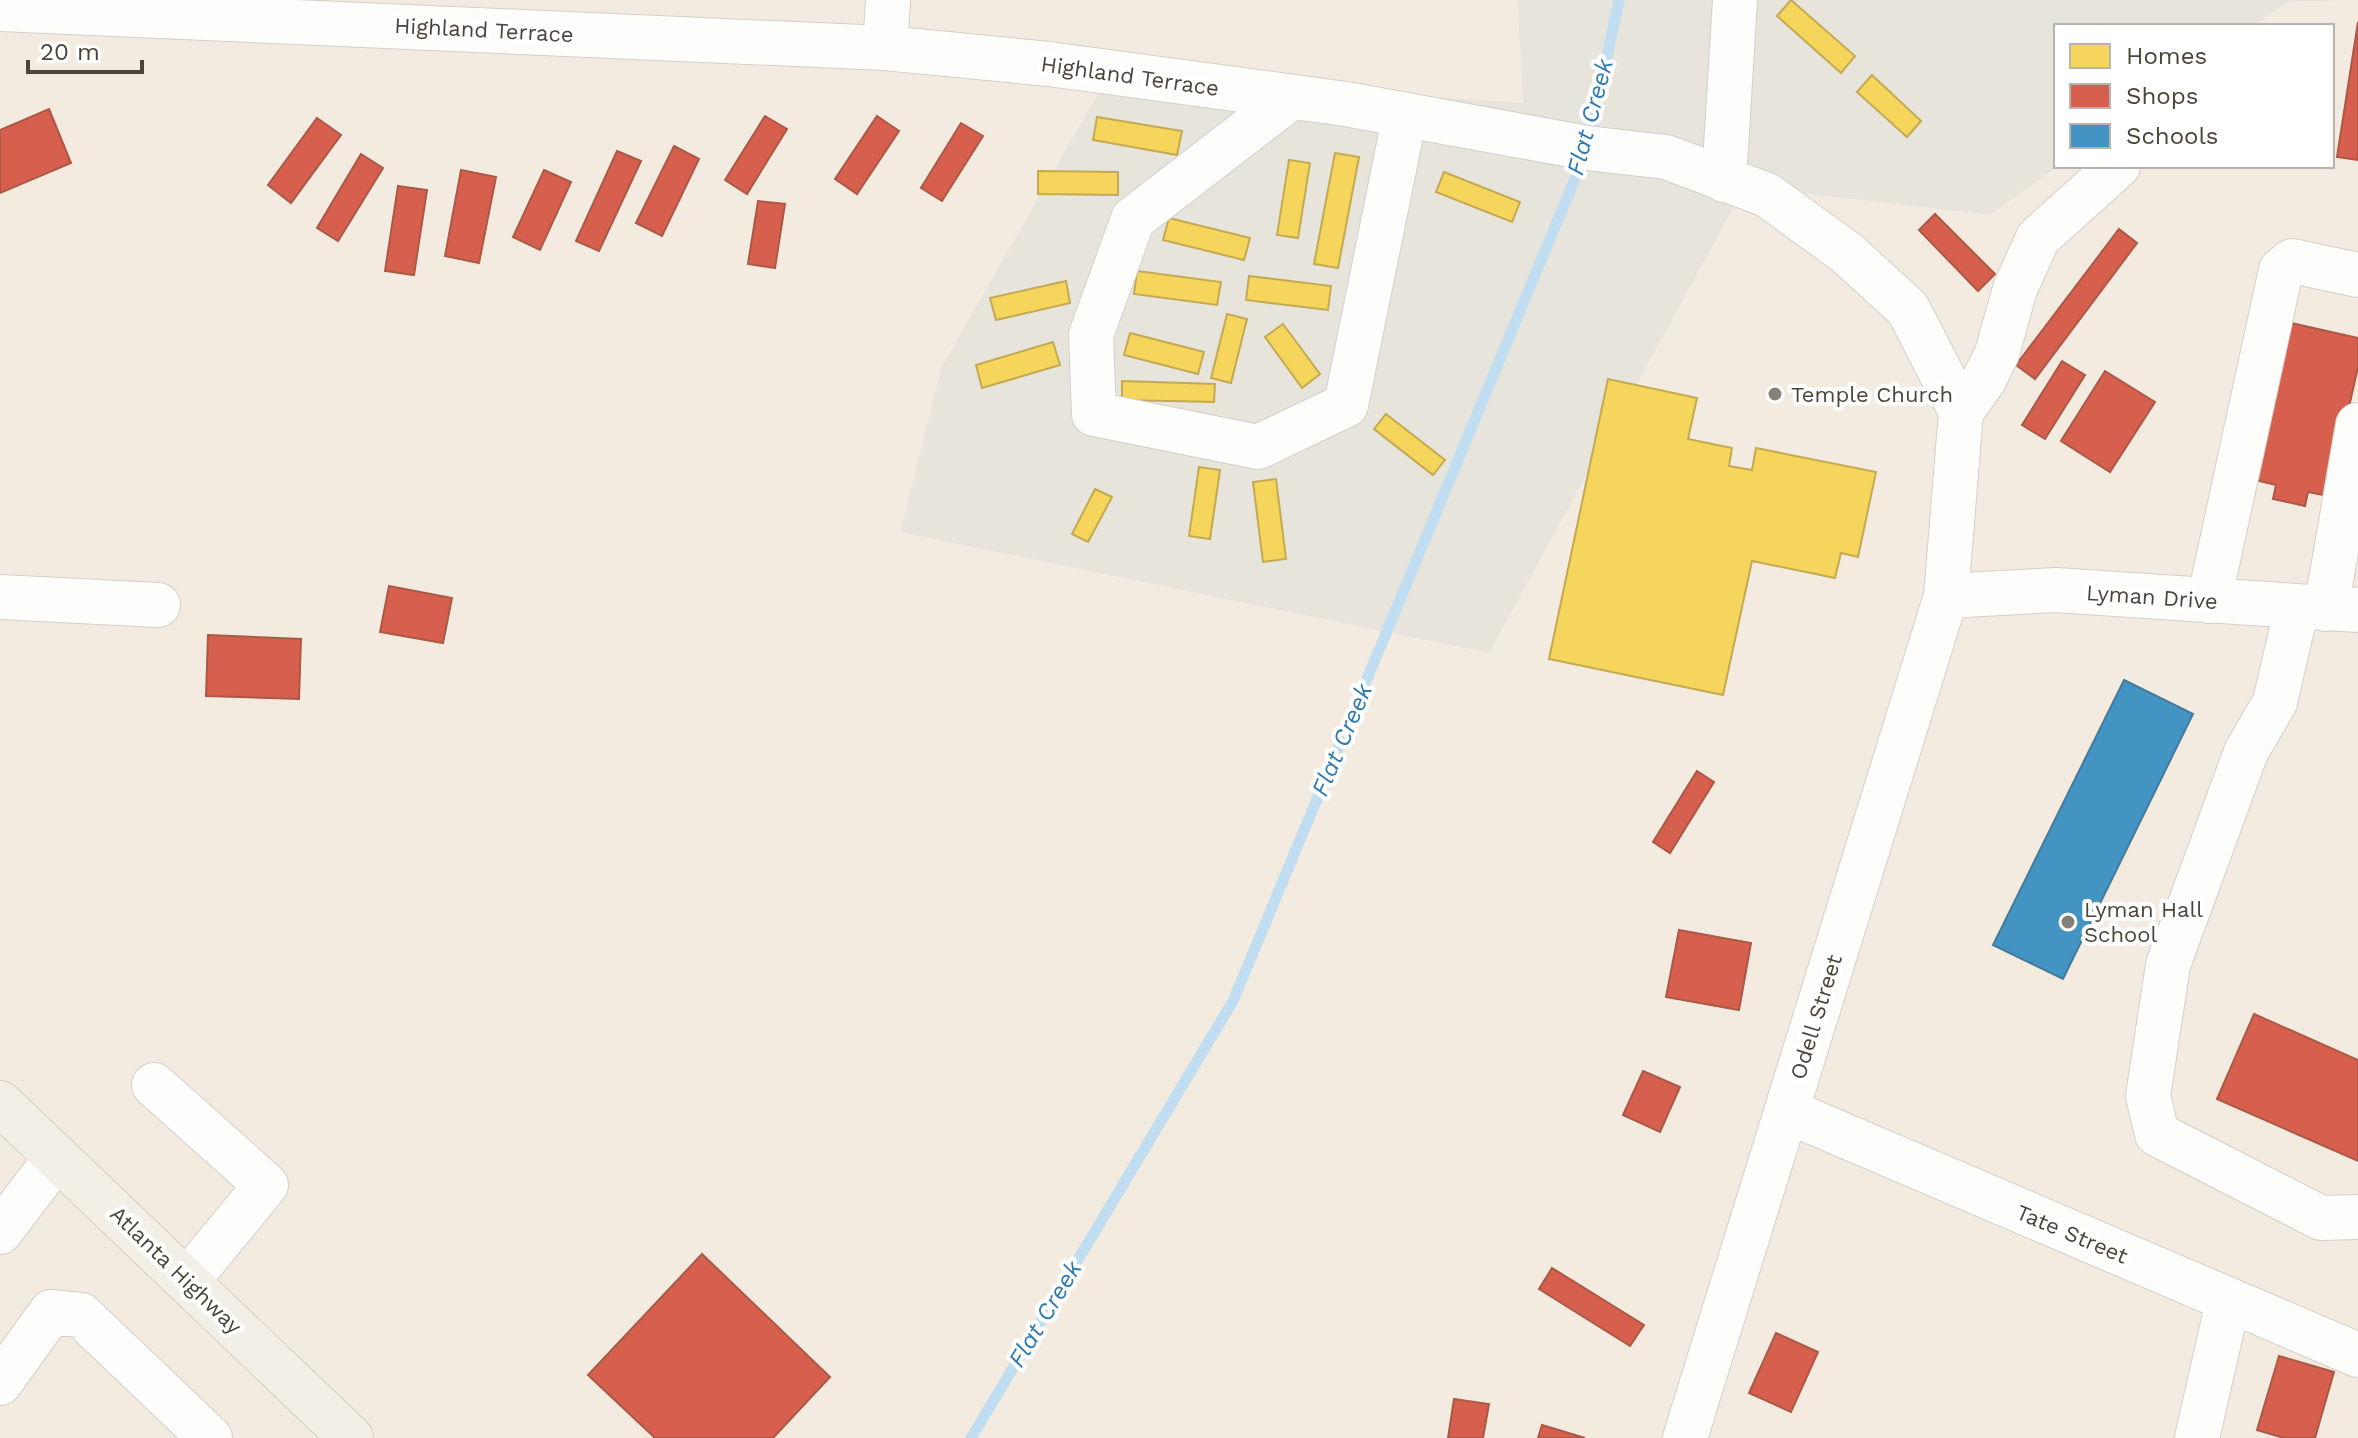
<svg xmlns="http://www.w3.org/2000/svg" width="2358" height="1438" viewBox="0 0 2358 1438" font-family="'Work Sans',sans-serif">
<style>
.residential{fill:#e7e4dc}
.commercial{fill:#f3ebdf}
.homes{fill:#f6d55c;stroke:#c3aa52;stroke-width:2}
.shops{fill:#d6604d;stroke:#ac5847;stroke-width:2}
.schools{fill:#4393c3;stroke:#457b9a;stroke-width:2}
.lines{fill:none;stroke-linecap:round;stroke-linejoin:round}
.stream{stroke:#c0ddf1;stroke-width:11}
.minor-casing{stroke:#d2d0cb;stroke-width:46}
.major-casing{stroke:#d6cebb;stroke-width:46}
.minor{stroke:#fdfdfc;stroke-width:44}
.major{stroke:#f2efe6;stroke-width:44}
.poi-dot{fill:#868178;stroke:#fff;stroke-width:3}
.labels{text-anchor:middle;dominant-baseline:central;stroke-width:8;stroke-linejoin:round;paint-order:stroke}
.street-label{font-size:22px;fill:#4b4439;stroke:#fff}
.poi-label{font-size:22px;fill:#4b4439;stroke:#fff;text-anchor:start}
.water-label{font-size:24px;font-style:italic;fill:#2e7ab2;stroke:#fff}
</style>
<rect width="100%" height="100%" fill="#f4f2ee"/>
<!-- residential -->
<path class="residential" d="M1517 0H2358L2288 2 2254 26H2056V166H2059L1990 215 1745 187 1489 653 900 533 941 368 1108 75 1523 102Z"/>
<!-- commercial -->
<path class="commercial" d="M0 0H1517L1523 103 1107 75 941 368 900 532 1489 653 1745 187 1990 215 2059 166H2332V26H2254L2288 2 2358 0V1438H0Z"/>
<!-- homes -->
<path class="homes" d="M1791 0 1855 56 1841 73 1777 16Z
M1872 75 1921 121 1907 137 1857 92Z
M1097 117 1182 131 1177 155 1093 140Z
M1335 153 1359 157 1338 268 1314 264Z
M1289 160 1310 163 1298 238 1277 235Z
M1038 171 1118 172V195L1038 194Z
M1444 172 1520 202 1512 222 1436 192Z
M1169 218 1250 238 1244 260 1163 240Z
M1137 271 1221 282 1217 305 1134 294Z
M1249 276 1331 286 1328 310 1246 300Z
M1066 281 1070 303 996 320 990 298Z
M1227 314 1247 319 1231 383 1211 378Z
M1283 324 1320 374 1302 388 1265 337Z
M1130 333 1204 352 1198 374 1124 355Z
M1053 342 1060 365 982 388 976 365Z
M1608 379 1697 398 1688 439 1732 448 1729 466 1752 470 1756 448 1876 472 1858 557 1841 553 1835 578 1752 561 1723 695 1549 659Z
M1122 381 1215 384 1214 402 1122 400Z
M1386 414 1445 460 1433 475 1374 429Z
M1199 467 1220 470 1210 539 1189 536Z
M1276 479 1286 559 1263 562 1253 482Z
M1095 489 1112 497 1088 542 1072 534Z"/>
<!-- shops -->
<path class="shops" d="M2358 22V160L2337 157Z
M49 109 71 163 0 193V130Z
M765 116 787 129 747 194 725 180Z
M877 116 899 131 857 194 835 179Z
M317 118 341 135 291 203 268 185Z
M961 123 983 136 942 201 921 188Z
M674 146 699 159 662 236 636 223Z
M617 151 641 161 599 251 576 241Z
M361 154 383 168 338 241 317 228Z
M461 170 496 177 479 263 445 256Z
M544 170 571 182 540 250 513 237Z
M398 186 427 190 414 275 385 271Z
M758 201 785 204 775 268 748 264Z
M1935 214 1995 274 1978 291 1919 230Z
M2119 229 2137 243 2035 379 2016 365Z
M2287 322 2358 338V367L2329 496 2308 492 2305 506 2273 499 2276 485 2251 479Z
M2062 361 2085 375 2045 439 2022 425Z
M2105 371 2155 402 2110 472 2061 441Z
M389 586 452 598 443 643 380 632Z
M208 635 301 639 299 699 206 696Z
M1697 771 1714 782 1670 853 1653 842Z
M1679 930 1751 943 1739 1010 1666 997Z
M2254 1014 2358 1060V1161L2217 1099Z
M1643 1071 1680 1087 1660 1132 1623 1115Z
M702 1254 830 1377 773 1438H655L588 1375Z
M1552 1268 1644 1325 1630 1346 1539 1289Z
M1776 1333 1818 1352 1791 1412 1749 1393Z
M2279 1356 2334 1372 2315 1438H2284L2257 1430Z
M1454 1399 1489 1404 1483 1438H1448Z
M1542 1425 1585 1438H1538Z"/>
<!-- schools -->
<path class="schools" d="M2124 680 2193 714 2063 979 1993 945Z"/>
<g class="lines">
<!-- stream -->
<path class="stream" d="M1589 141 1619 0
M971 1438 1233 1001 1584 157"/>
<!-- minor casing -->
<g class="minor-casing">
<path id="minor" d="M0 9 885 48 1049 64 1346 104 1587 148 1666 157 1767 195 1847 253 1908 309 1961 412 1946 596 1685 1438
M885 48 888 0
M1290 98 1133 219 1091 335 1094 414 1258 447 1346 405 1405 115
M1724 180 1735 0
M1961 412 1984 380 1997 353 2015 289 2038 238 2118 166
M1946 596 2056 590 2358 610
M0 597 158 605
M2209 601 2281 270 2292 261 2358 275
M2297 607 2275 702 2246 752 2168 965 2148 1096 2157 1134 2321 1218 2358 1217
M2326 609 2358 425
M154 1085 266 1185 187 1281
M1787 1111 2358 1355
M0 1232 57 1157
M0 1383 51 1312 81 1315 210 1438
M2197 1438 2228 1302"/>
</g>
<!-- major casing -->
<g class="major-casing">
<path id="major" d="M0 1103 351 1438"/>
</g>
<!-- minor -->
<use href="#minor" class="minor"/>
<!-- major -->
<use href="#major" class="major"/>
</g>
<!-- markers -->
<g class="poi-dot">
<circle cx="1775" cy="394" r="8"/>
<circle cx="2068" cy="922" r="8"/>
</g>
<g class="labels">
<!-- street labels -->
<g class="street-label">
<text transform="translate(484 30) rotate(3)">Highland Terrace</text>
<text transform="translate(1130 76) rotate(8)">Highland Terrace</text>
<text transform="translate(2152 597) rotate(4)">Lyman Drive</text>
<text transform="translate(1816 1017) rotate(-73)">Odell Street</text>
<text transform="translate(2072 1234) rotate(23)">Tate Street</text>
<text transform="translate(176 1270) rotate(44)">Atlanta Highway</text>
</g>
<!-- poi labels -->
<g class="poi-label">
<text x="1791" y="394">Temple Church</text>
<text x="2084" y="909">Lyman Hall<tspan x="2084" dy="25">School</tspan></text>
</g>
<!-- water labels -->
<g class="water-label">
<text transform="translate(1590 117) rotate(-75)">Flat Creek</text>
<text transform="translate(1342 740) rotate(-67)">Flat Creek</text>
<text transform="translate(1045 1314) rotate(-59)">Flat Creek</text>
</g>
</g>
<!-- legend -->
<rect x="2054" y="24" width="280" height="144" fill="#ffffff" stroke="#b7b4b0" stroke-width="2"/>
<rect x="2070" y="44" width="40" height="24" fill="#f6d55c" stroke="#b7b4b0" stroke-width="2"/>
<text x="2126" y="64" font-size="24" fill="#4b4439">Homes</text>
<rect x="2070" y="84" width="40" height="24" fill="#d6604d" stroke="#b7b4b0" stroke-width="2"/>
<text x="2126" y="104" font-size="24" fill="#4b4439">Shops</text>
<rect x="2070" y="124" width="40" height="24" fill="#4393c3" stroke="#b7b4b0" stroke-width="2"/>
<text x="2126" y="144" font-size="24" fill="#4b4439">Schools</text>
<!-- scale -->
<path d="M28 60v12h114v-12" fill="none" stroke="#4b4439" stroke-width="4"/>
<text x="40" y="60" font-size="24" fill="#4b4439" stroke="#ffffff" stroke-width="6" paint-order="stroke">20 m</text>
</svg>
